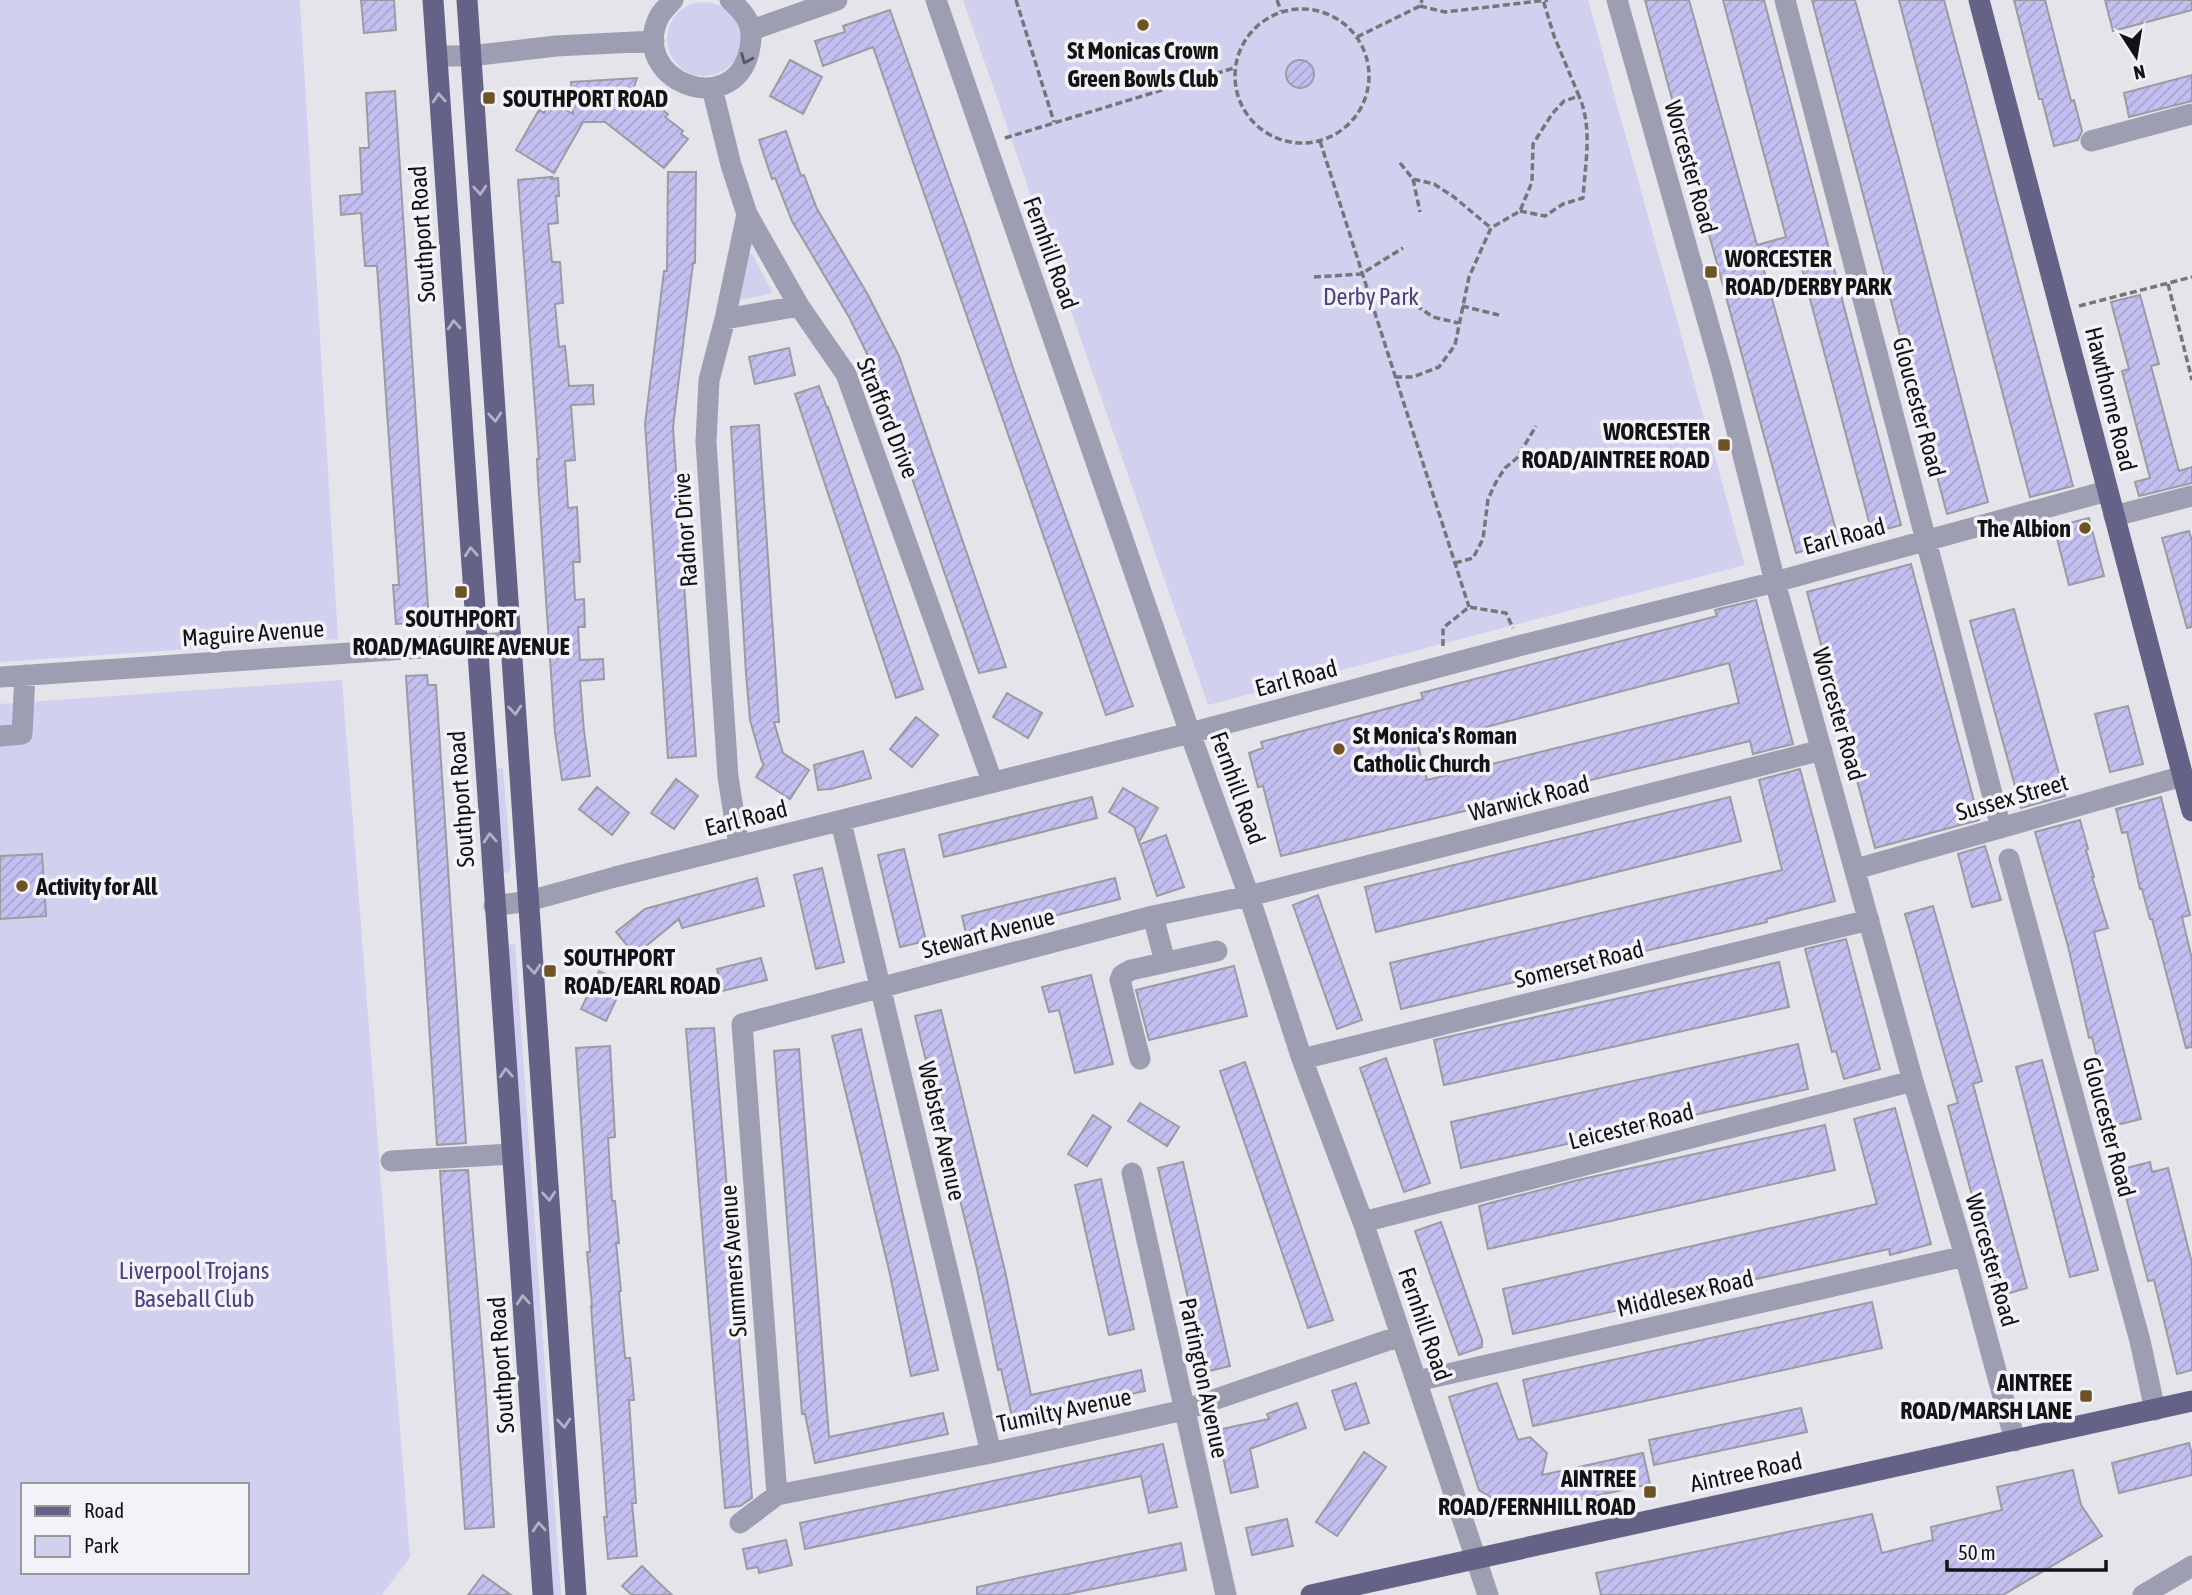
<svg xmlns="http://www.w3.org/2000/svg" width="2192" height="1595" viewBox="0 0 2192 1595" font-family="'Asap Condensed',sans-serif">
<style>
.green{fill:#d2d0ef;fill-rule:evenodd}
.building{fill:url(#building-hatch);stroke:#9b9ba2;stroke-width:2;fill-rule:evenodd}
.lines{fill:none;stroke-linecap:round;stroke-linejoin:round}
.path{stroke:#767579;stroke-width:3.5;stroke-dasharray:7 3.5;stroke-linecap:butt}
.minor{stroke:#9e9eb3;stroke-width:21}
.major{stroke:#656287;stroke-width:21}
.oneway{stroke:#585864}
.oneway2{stroke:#b3b1c5}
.poi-dot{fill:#6e5325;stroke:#f2f2f8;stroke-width:2.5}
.labels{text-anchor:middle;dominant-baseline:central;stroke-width:7;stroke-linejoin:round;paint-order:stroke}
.poi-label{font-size:24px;font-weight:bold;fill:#131315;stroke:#f2f2f8;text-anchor:start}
.street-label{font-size:24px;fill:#131315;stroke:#f2f2f8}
.park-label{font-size:24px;fill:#4a427f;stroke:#f2f2f8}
</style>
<defs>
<pattern id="building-hatch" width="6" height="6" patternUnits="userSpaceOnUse" patternTransform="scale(1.75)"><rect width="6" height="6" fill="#c3c0f1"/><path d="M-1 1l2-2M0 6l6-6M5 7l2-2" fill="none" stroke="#a7a4ce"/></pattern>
</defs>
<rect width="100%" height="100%" fill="#e5e4eb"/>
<!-- green -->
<path class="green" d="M0 0H300L338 639 0 662Z
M963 0H1588L1745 565 1208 705Z
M667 39a37 37 0 1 1 74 0a37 37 0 1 1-74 0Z
M752 254 773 293 740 300 747 255Z
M342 680 410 1557 382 1595H0V704ZM23 1485H247V1572H23Z
M503 768 511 868 508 873 503 872 495 769Z
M515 944 561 1595H552L506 945Z"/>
<!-- building -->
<path class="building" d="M361 0H394L396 30 364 33Z
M1645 0H1689L1757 245 1786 237 1723 0H1764L1901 525 1872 533 1800 261 1764 270 1839 541 1796 553Z
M1812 0H1855L1900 163 1988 502 1947 514Z
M1899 0H1944L2073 486 2030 497Z
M2014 0H2045L2071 101 2074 100 2082 131 2078 140 2054 146 2042 99H2039Z
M2105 0H2192V10L2113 31Z
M890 10 969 235 1017 380 1133 706 1106 715 873 47 823 66 815 41 845 32 843 26Z
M1286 74a14 14 0 1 1 28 0a14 14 0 1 1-28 0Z
M790 60 822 77 803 114 770 96Z
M2192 75V101L2129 117 2124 93Z
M637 78 634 87 668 114 665 117 683 131 681 134 688 139 664 168 605 122H583L554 173 516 150 539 110 544 113 551 101 573 114 571 82Z
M395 91 429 622 396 624 393 585H399L377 266H365L361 213 341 215 340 196 362 194 360 148H369L366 93Z
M786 131 801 176 804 175 817 209 868 295 899 356 1006 667 979 673 874 368 849 317 792 221 775 178 772 179 759 140Z
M668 172H696L695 263H693L673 427 696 756 668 758 645 424 664 271H667Z
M552 177 551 179 558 178 559 196H556L558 223 548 224 552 262H560L563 303 555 304 559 347 565 346 569 386 593 385V394L594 404 571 405 575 460 565 461 568 508 577 507 580 562H573L575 600 584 599 585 627H578L580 660 603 659 604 679 580 681 584 731 590 776 562 780 555 733 538 480 537 459H539L518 180Z
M2140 295 2159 364 2151 366 2179 471 2192 467V483L2139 496 2135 482 2150 478 2122 371 2129 369 2111 302Z
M789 348 795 375 755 384 749 357Z
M819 386 827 408 828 407 923 689 896 698 795 394Z
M759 425 779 722H774L783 753 809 770 790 799 756 777 764 764 762 762 750 720 746 673 731 427Z
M2089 518 2104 576 2069 585 2054 527Z
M2189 531 2192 541V627L2187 628 2162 538Z
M1911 564 1979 820 1875 848 1807 592Z
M1756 600 1793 744 1753 754 1750 741 1281 856 1263 786 1258 787 1249 753 1263 748 1261 742 1423 699 1421 693 1717 616 1715 610ZM1729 663 1739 703 1427 780 1418 745Z
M2014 609 2065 796 2021 808 1970 621Z
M427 675 428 685H436L466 1143 437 1145 406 676Z
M1007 693 1042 713 1028 738 993 717Z
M2128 706 2143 764 2110 772 2095 714Z
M916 717 938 735 912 767 890 749Z
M863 751 871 778 831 789 818 790 814 765Z
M1800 769 1835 901 1766 919 1767 922 1401 1009 1390 963 1782 870 1759 780Z
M676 779 698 796 674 829 651 813Z
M597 787 629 813 612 835 579 809Z
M1123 788 1158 808 1139 842 1134 827 1109 812Z
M1092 797 1097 818 944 857 939 835Z
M1730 797 1741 841 1376 932 1365 887Z
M2161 797 2190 915 2182 917 2192 959V1047L2186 1048 2152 919H2150L2142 889H2140L2127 832 2122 833 2116 809Z
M2080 820 2088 849 2086 850 2094 877H2092L2108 928 2094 932 2141 1119 2113 1126 2092 1037 2089 1038 2068 946 2035 832Z
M1166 835 1184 887 1157 896 1140 844Z
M1985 846 2001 900 1972 907 1958 854Z
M904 849 926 941 900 947 878 855Z
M42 854 46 916 0 919V856Z
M822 868 844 962 816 969 794 875Z
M757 878 764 906 682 928 679 919 635 955 616 932 645 909Z
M1115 878 1120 899 967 938 962 916Z
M1318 895 1362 1020 1337 1029 1293 905Z
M1933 906 1982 1081 1973 1084 2027 1288 1999 1296 1948 1106 1958 1103 1905 914Z
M1846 939 1880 1069 1844 1079 1836 1051 1832 1052 1805 949Z
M761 958 767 980 722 991 717 969Z
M1779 962 1789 1007 1444 1085 1434 1040Z
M1234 966 1247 1016 1149 1040 1136 990Z
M599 971 624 983 606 1021 581 1009Z
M1091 975 1113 1064 1075 1073 1059 1010 1049 1012 1042 987Z
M941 1010 1005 1271 1031 1395 1141 1370 1145 1391 1013 1421 1001 1369 998 1370 977 1269 915 1016Z
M714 1028 752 1498 740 1506 725 1508 686 1029Z
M861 1029 938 1370 911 1376 889 1270 832 1036Z
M1798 1044 1808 1089 1461 1168 1451 1122Z
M610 1046 615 1137 608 1138 612 1201H615L619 1243H616L621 1291H619L625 1358H630L634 1400H629L636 1503H632L637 1556 608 1559 604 1517H607L591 1306H592L587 1252H590L576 1048Z
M799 1049 829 1437 943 1413 948 1434 815 1463 805 1414H802L774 1051Z
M1386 1058 1430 1183 1404 1192 1360 1068Z
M2042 1060 2098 1270 2070 1277 2016 1067Z
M1245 1062 1333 1320 1308 1328 1220 1071Z
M1140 1103 1179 1127 1167 1146 1128 1121Z
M1895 1108 1931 1244 1890 1255 1889 1249 1513 1334 1503 1289 1877 1204 1854 1119Z
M1093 1115 1111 1127 1087 1166 1068 1154Z
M1825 1125 1835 1170 1488 1249 1479 1206 1578 1180Z
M1183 1162 1230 1366 1205 1372 1158 1168Z
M2150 1162 2152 1172 2168 1168 2192 1263V1370L2177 1374 2154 1280 2148 1281 2119 1170Z
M468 1170 485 1383 494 1527 465 1529 440 1171Z
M1101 1179 1134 1329 1109 1335 1075 1185Z
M1441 1222 1482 1340V1347L1459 1355 1415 1231Z
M1872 1302 1882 1348 1533 1426 1523 1380Z
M1356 1383 1369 1423 1345 1430 1332 1391Z
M1497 1383 1518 1440 1530 1437 1547 1453 1542 1475 1643 1453 1650 1484 1517 1513 1479 1490 1449 1397Z
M1297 1403 1306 1428 1250 1449 1258 1487 1231 1493 1217 1430 1269 1419 1267 1414Z
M1801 1408 1807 1432 1654 1465 1649 1440Z
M2189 1443 2192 1454V1475L2119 1493 2112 1463Z
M1163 1444 1177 1507 1149 1513 1141 1476 805 1549 800 1523Z
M1364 1452 1386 1467 1337 1536 1316 1522Z
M2073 1470 2081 1505 2102 1536 2003 1595H1601L1596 1573 1872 1514 1882 1553 1933 1540 1931 1527 2002 1510 1997 1487Z
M1287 1519 1293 1546 1252 1555 1246 1528Z
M786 1540 792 1565 759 1573 758 1567 747 1569 743 1549Z
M1181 1543 1186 1570 1063 1595H977V1587Z
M642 1566 656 1580 672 1595H632L622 1586Z
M483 1575 511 1595H468Z"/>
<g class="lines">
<!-- path -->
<path class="path" d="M1016 0 1054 122
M1277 0 1281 11
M1420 6 1445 12 1548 0
M1235 76a67 67 0 1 1 134 0a67 67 0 1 1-134 0Z
M1357 37 1420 6 1422 0
M1005 138 1234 68
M1320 141 1469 607
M1400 163 1413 179 1434 184 1454 197 1491 228
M1413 179 1420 212
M1520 211 1545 216 1563 204 1583 198C1585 164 1593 128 1579 96
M1314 277 1361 274 1403 248
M2168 284 2192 380
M1366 291 1410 301 1433 317 1458 323
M1462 306 1499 315
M2079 306 2192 277
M1395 377H1413L1439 367 1455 345 1469 277 1491 228 1520 211 1532 182 1533 144 1552 114 1564 101 1579 96 1554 36 1543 0
M1455 563 1473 558 1483 539 1488 499 1496 482 1505 468 1517 458 1536 426
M1443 646V628L1469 607 1506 613 1513 628"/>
<!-- minor -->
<path class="minor" d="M673 0C669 5 662 11 659 17 628 80 732 121 749 52 755 27 748 16 730 0
M936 0 1190 733 1249 896 1302 1059 1363 1222 1488 1595
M1617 0 1722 372 1775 582 1913 1081 1965 1256 2015 1441
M1785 0 2001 828
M752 30 837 0
M437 56H470L556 46 654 41
M712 88 731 165 747 214 799 306 846 374 992 781
M2091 141 2192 114
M725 319 799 306
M2114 516 2192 496
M0 677 510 642
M0 736 22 734 25 675
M841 822 991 1453
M739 846 728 777 706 442 709 380 725 319 747 214
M2009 859 2140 1341 2155 1410
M1856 869 2183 776
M494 906 529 901 615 877 1190 733 1522 645 1775 582 2107 491
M1153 916 1165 962
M1140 1059 1120 980 1122 975 1131 970 1217 951
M1302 1059 1869 920
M391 1161 512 1154
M1132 1173 1226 1595
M1363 1222 1913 1081
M1417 1381 1965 1256
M777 1495 742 1024 1153 916 1249 896 1822 750
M740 1523 777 1495 991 1453 1184 1410 1400 1336
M2143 1595 2192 1566"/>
<!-- major -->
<path class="major" d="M433 0 543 1595
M467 0 576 1595
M1979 0 2192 811
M1311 1595 2192 1401"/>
</g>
<!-- one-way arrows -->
<defs><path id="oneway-chevron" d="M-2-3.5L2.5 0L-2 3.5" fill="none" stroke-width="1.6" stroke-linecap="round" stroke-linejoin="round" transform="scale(1.75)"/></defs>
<use class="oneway" href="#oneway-chevron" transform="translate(746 59) rotate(113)"/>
<g class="oneway2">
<use href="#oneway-chevron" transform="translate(439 98) rotate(-94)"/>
<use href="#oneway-chevron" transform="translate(480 190) rotate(86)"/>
<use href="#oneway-chevron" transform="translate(454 325) rotate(-94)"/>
<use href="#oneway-chevron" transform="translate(495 417) rotate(86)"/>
<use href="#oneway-chevron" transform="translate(471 552) rotate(-94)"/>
<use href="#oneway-chevron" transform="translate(515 710) rotate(86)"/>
<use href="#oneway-chevron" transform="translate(490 838) rotate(-94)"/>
<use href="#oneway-chevron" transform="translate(534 969) rotate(86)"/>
<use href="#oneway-chevron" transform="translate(506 1073) rotate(-94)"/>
<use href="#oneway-chevron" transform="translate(549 1196) rotate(86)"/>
<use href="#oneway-chevron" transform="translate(523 1300) rotate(-94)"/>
<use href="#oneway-chevron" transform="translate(564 1423) rotate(86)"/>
<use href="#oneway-chevron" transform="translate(539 1527) rotate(-94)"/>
</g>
<!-- markers -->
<g class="poi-dot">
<circle cx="1143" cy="25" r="7"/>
<rect x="482" y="91" width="14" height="14" rx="3.5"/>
<rect x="1704" y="265" width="14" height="14" rx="3.5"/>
<rect x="1717" y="438" width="14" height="14" rx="3.5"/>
<circle cx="2085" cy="528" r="7"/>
<rect x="454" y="585" width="14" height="14" rx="3.5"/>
<circle cx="1339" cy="749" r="7"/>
<circle cx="22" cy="886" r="7"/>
<rect x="543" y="964" width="14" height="14" rx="3.5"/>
<rect x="2079" y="1389" width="14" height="14" rx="3.5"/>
<rect x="1643" y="1485" width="14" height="14" rx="3.5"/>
</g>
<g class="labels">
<!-- poi labels -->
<g class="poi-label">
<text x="1143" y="50" text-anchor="middle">St Monicas Crown<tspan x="1143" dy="28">Green Bowls Club</tspan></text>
<text x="503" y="98">SOUTHPORT ROAD</text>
<text x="1725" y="258">WORCESTER<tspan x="1725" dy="28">ROAD/DERBY PARK</tspan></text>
<text x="1710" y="431" text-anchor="end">WORCESTER<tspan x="1710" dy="28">ROAD/AINTREE ROAD</tspan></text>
<text x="2071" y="528" text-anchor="end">The Albion</text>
<text x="461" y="618" text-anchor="middle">SOUTHPORT<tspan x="461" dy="28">ROAD/MAGUIRE AVENUE</tspan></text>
<text x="1353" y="735">St Monica's Roman<tspan x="1353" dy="28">Catholic Church</tspan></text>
<text x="36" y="886">Activity for All</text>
<text x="564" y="957">SOUTHPORT<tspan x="564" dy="28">ROAD/EARL ROAD</tspan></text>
<text x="2072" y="1382" text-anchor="end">AINTREE<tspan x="2072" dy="28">ROAD/MARSH LANE</tspan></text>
<text x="1636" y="1478" text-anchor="end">AINTREE<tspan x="1636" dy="28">ROAD/FERNHILL ROAD</tspan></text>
</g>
<!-- street labels -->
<g class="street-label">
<text transform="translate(1691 167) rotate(74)">Worcester Road</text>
<text transform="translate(422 234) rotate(-94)">Southport Road</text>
<text transform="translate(1051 253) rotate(70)">Fernhill Road</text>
<text transform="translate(2111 399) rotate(76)">Hawthorne Road</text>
<text transform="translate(1919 407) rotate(75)">Gloucester Road</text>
<text transform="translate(888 418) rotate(68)">Strafford Drive</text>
<text transform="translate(685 530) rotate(-94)">Radnor Drive</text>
<text transform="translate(1844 536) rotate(-15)">Earl Road</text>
<text transform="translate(253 633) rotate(-4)">Maguire Avenue</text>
<text transform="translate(1296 678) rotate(-15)">Earl Road</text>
<text transform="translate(1839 714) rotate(74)">Worcester Road</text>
<text transform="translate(1238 788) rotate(70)">Fernhill Road</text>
<text transform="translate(2012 797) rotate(-16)">Sussex Street</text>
<text transform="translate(1529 798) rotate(-14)">Warwick Road</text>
<text transform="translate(461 799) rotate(-94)">Southport Road</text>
<text transform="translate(746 818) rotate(-14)">Earl Road</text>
<text transform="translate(988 933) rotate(-15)">Stewart Avenue</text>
<text transform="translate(1579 964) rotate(-14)">Somerset Road</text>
<text transform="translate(1631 1126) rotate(-14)">Leicester Road</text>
<text transform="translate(2109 1127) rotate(75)">Gloucester Road</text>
<text transform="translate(942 1131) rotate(77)">Webster Avenue</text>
<text transform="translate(1992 1260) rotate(74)">Worcester Road</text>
<text transform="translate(733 1261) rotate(-94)">Summers Avenue</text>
<text transform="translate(1685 1293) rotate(-13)">Middlesex Road</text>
<text transform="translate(1425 1324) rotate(71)">Fernhill Road</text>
<text transform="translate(501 1365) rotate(-94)">Southport Road</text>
<text transform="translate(1204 1378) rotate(78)">Partington Avenue</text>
<text transform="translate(1064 1410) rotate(-12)">Tumilty Avenue</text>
<text transform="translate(1746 1472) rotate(-12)">Aintree Road</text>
</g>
<!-- park labels -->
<g class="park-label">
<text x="1371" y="296">Derby Park</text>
<text x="194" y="1270">Liverpool Trojans<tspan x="194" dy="28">Baseball Club</tspan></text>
</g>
</g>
<!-- legend -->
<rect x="21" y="1483" width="228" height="91" fill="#f2f2f8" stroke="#99999d" stroke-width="2"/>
<rect x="35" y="1506" width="35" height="10" fill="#656287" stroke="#99999d" stroke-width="2"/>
<text x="84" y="1518" font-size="21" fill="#131315">Road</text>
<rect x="35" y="1536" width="35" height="21" fill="#d2d0ef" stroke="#99999d" stroke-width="2"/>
<text x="84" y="1553" font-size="21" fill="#131315">Park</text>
<!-- north arrow -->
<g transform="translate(2136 56) rotate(168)" stroke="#f2f2f8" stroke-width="5" paint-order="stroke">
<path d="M0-5L12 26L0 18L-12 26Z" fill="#131315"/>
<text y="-10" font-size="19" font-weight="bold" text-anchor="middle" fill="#131315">N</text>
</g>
<!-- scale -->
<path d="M1947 1560v10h159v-10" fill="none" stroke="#131315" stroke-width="3.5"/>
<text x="1958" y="1560" font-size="21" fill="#131315" stroke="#f2f2f8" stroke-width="5" paint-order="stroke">50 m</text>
</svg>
